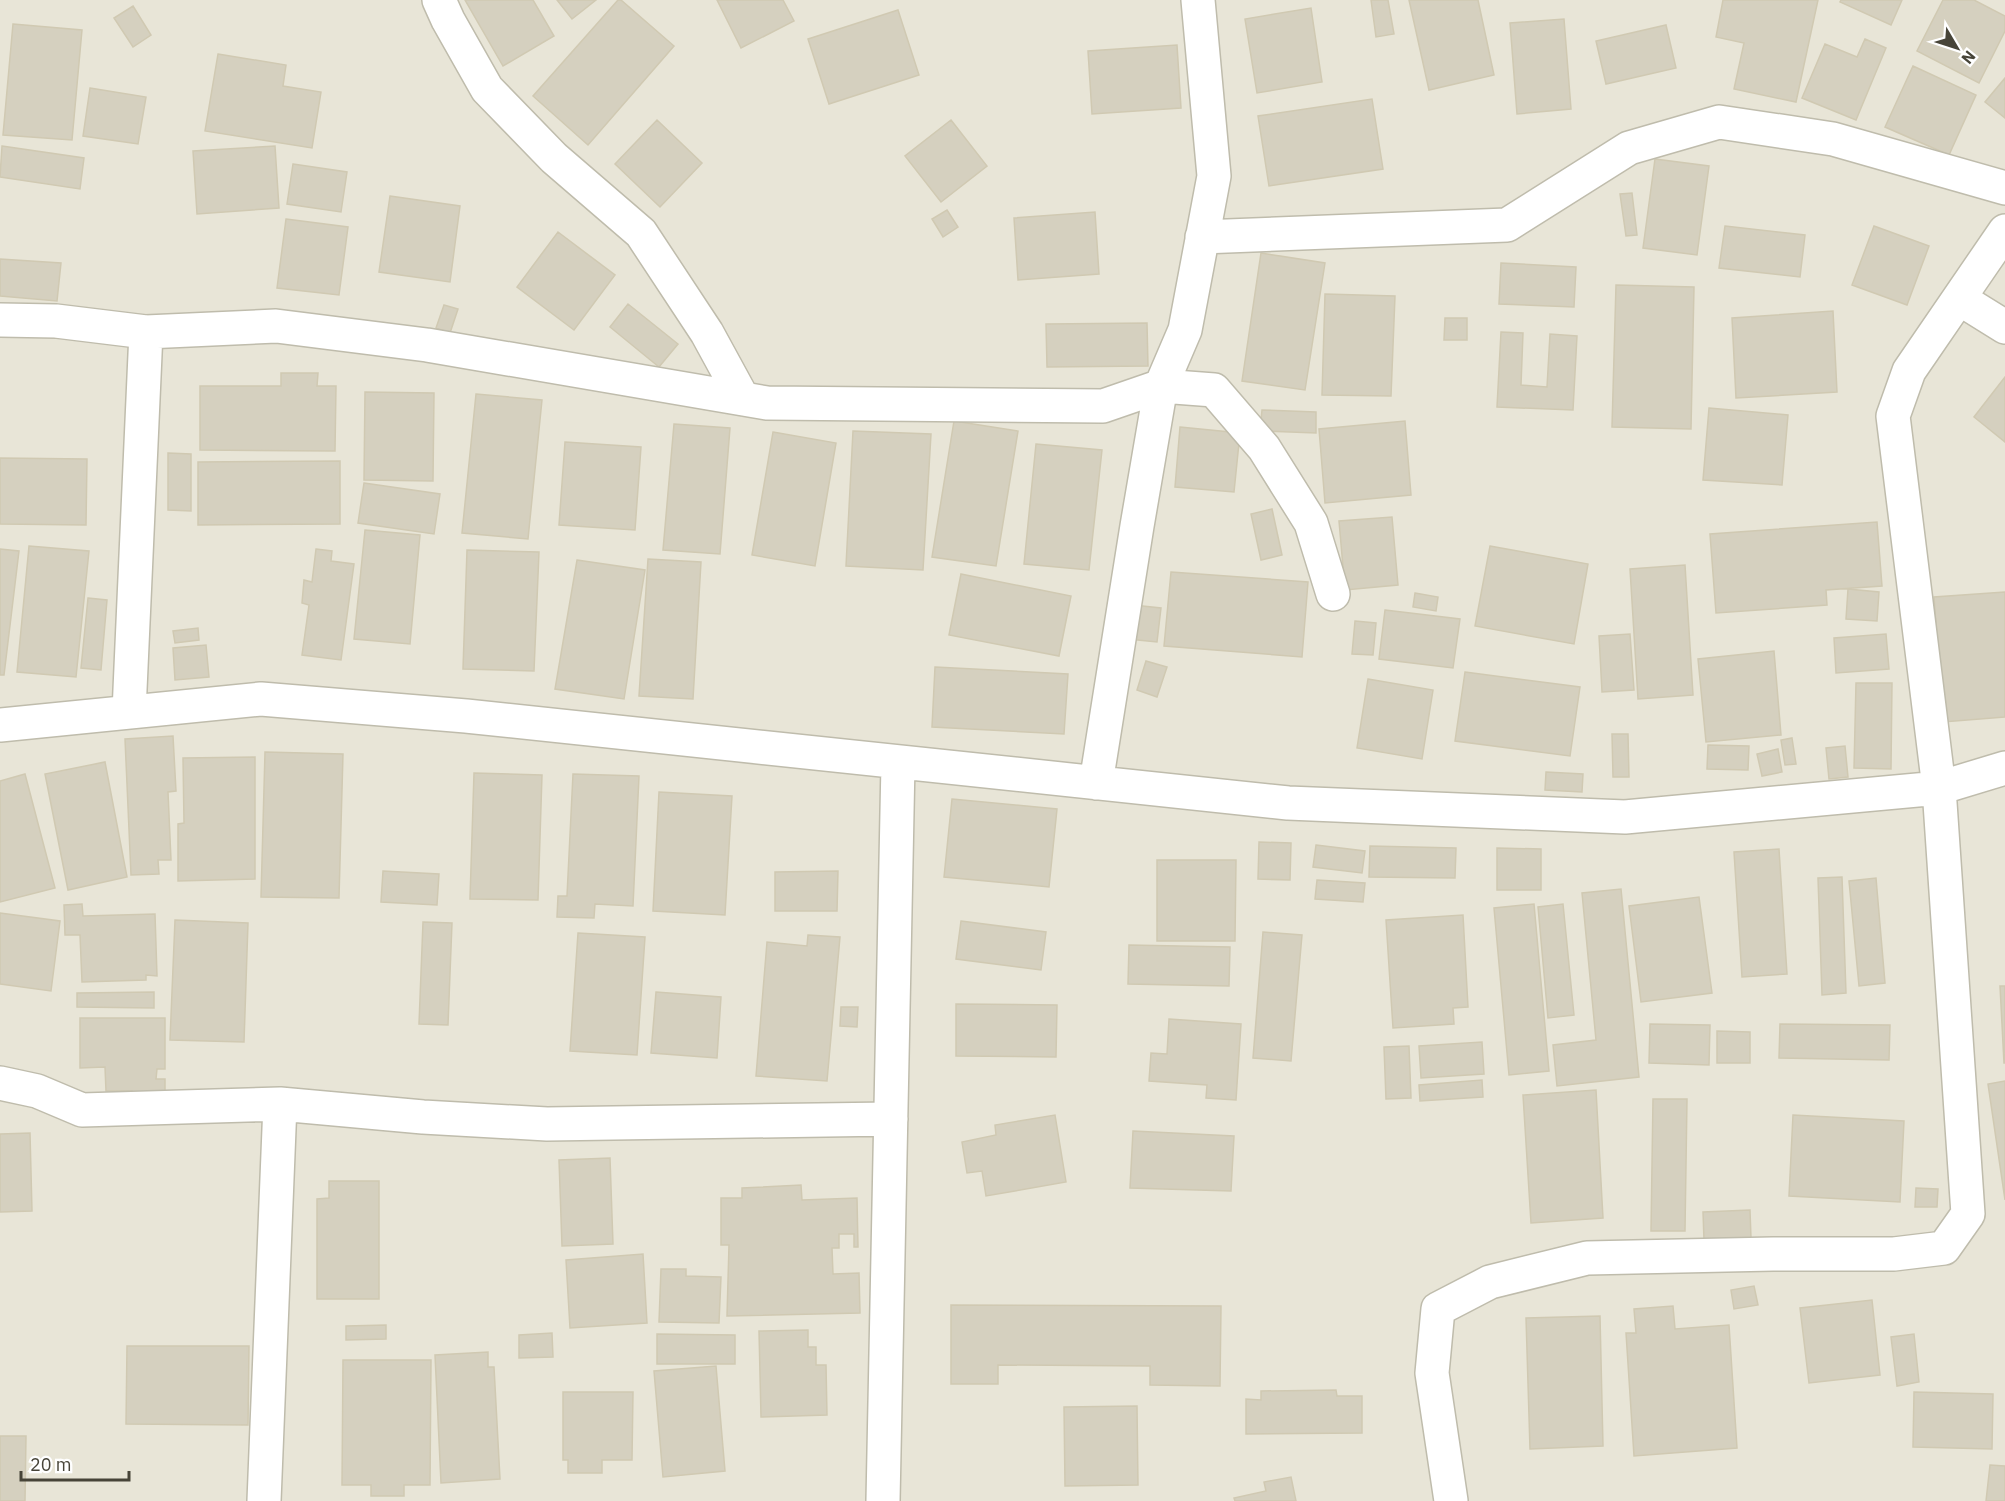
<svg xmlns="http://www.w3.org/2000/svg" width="2005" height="1501" viewBox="0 0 2005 1501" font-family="'IBM Plex Sans',sans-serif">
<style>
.residential{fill:#e8e5d7}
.building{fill:#d5d0bf;stroke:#d0c9b2;stroke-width:1.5}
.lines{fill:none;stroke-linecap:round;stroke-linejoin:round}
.minor-casing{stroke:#bfbcac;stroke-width:36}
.minor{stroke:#fff;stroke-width:33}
</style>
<rect width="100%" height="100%" fill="#f4f2e9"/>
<!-- residential -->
<path class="residential" d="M0 0H2005V1501H0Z"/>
<!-- building -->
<path class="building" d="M465 0H533L554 36 503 66Z
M557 0H596L572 19Z
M618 0H621L674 46 588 145 533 96Z
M717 0H783L794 21 741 48Z
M1371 0H1388L1394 34 1376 37Z
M1409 0H1478L1494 75 1429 90Z
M1723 0H1818L1796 102 1734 89 1744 43 1716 37Z
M1841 0H1902L1891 25 1840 2Z
M1943 0H1974L2005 16V31L1979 83 1917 51Z
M133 6 151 35 133 47 114 18Z
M1311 8 1322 82 1257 93 1245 19Z
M898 10 919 75 829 104 808 39Z
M1564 19 1571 109 1517 114 1510 23Z
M13 24 82 30 72 140 3 135Z
M1666 25 1676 68 1606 84 1596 41Z
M1865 39 1886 48 1856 120 1802 98 1825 44 1857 57Z
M1177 45 1181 108 1092 114 1088 51Z
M218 54 286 65 283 86 321 92 312 148 205 131Z
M1913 66 1976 95 1949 155 1885 127Z
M2005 78V118L1985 102Z
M90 88 146 97 138 144 83 136Z
M1372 99 1383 169 1269 186 1258 116Z
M657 120 702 163 660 207 615 164Z
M951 120 987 166 941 202 905 156Z
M2 146 84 158 80 189 0 177Z
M275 146 279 208 197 214 193 151Z
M1655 159 1709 166 1697 255 1643 248Z
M293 164 347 172 341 212 287 204Z
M1632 193 1637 235 1626 236 1620 194Z
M390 196 460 206 450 282 379 272Z
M947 210 958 227 943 237 932 219Z
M1095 212 1099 274 1018 280 1014 218Z
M286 219 348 227 339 295 277 288Z
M1725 226 1805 235 1800 277 1719 268Z
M1874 226 1929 246 1907 305 1852 285Z
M558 232 615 275 574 330 517 287Z
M1261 253 1325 263 1305 390 1242 381Z
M0 259 61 263 57 301 0 296Z
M1501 263 1576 267 1574 307 1499 304Z
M1616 285 1694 287 1691 429 1612 427Z
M1325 294 1395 296 1391 396 1322 395Z
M628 304 678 344 659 367 610 327Z
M444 305 458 309 450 333 436 328Z
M1833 311 1837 392 1736 398 1732 318Z
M1445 318H1467V340H1444Z
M1147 323 1148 366 1047 367 1046 324Z
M1501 332 1523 333 1521 385 1547 387 1550 334 1577 336 1573 410 1497 407Z
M281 373H318L317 386H336L335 451 200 450V386H281Z
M2005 377V442L1974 417Z
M365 392 434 393 433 481 364 480Z
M476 394 542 400 528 539 462 533Z
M1709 408 1788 415 1782 485 1703 480Z
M1262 410 1316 412V433L1260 431Z
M954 421 1018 431 996 566 932 557Z
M1405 421 1411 495 1325 503 1319 429Z
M674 424 730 428 720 554 663 550Z
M1180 427 1240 433 1234 492 1175 487Z
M853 431 931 434 923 570 846 566Z
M773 432 836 443 815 566 752 555Z
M565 442 641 447 635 530 559 525Z
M1036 444 1102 450 1089 570 1024 564Z
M168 453 191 454V511L168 510Z
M0 458 87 459 86 525 0 524Z
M340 461V524L198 525V462Z
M364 483 440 494 434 534 358 523Z
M1272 509 1282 555 1261 560 1251 514Z
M1392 517 1398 585 1345 590 1339 521Z
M1877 522 1882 586 1826 590 1827 605 1716 613 1710 534Z
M365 530 420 535 410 644 354 639Z
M29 546 89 551 76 677 17 672Z
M1490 546 1588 564 1574 644 1475 626Z
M0 549 19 551 4 675H0Z
M316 549 332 551 331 561 354 564 341 660 302 655 309 605 302 603 304 580 312 582Z
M467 550 539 552 534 671 463 669Z
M648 559 701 562 693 699 639 696Z
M577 560 645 570 624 699 555 689Z
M1685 565 1693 695 1638 699 1630 569Z
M1171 572 1308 582 1302 657 1164 646Z
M961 574 1071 596 1059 656 949 635Z
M1848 589 1879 592 1877 621 1846 619Z
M2005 592V717L1943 722 1934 597Z
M1415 593 1438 597 1436 611 1413 607Z
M88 598 107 600 101 670 81 668Z
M1133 605 1161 608 1157 642 1128 639Z
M1385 610 1460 619 1453 668 1379 659Z
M1355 621 1376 623 1373 655 1352 654Z
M198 628 199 640 175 643 173 631Z
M1630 634 1634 690 1602 692 1599 636Z
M1886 634 1889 669 1836 673 1834 638Z
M206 645 209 677 175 680 173 648Z
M1774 651 1781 735 1706 742 1698 659Z
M1146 661 1167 667 1157 697 1137 690Z
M935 667 1068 674 1064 734 932 727Z
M1465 672 1580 687 1570 756 1455 741Z
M1368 679 1433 690 1422 759 1357 748Z
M1856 683H1892L1891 769 1854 768Z
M1612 734H1628L1629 777H1613Z
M173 736 176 791 168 792 171 860H158L159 874 131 875 125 739Z
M1792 738 1796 764 1785 765 1781 740Z
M1708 745 1749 746 1748 770 1707 769Z
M1845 746 1848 777 1829 779 1826 748Z
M1778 749 1782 772 1762 776 1757 754Z
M265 752 343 754 339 898 261 897Z
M255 757V879L178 881V824L184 823 183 758Z
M105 762 127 877 68 890 45 774Z
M1546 772 1583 774 1582 792 1545 790Z
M474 773 542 775 538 900 470 899Z
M25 774 55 888 0 902V781Z
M573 774 639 776 633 906 595 904 594 918 557 917 558 896H567Z
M659 792 732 796 725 915 653 911Z
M952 799 1057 809 1049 887 944 877Z
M1259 842 1291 843 1290 880 1258 879Z
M1316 845 1365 851 1362 873 1313 867Z
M1370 846 1456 848 1455 878 1369 877Z
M1497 848 1541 849V890H1497Z
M1779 849 1787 974 1742 977 1734 852Z
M1157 860H1236L1235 941H1157Z
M383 871 439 874 437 905 381 902Z
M838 871 837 911H775V872Z
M1842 877 1846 993 1822 995 1818 878Z
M1876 878 1885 983 1859 986 1849 881Z
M1317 880 1365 883 1363 902 1315 899Z
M1621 889 1639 1077 1557 1086 1553 1045 1596 1040 1582 893Z
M1699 897 1712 993 1641 1002 1629 906Z
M82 904 83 916 155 914 157 976 146 975V980L82 982 80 935H65L64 905Z
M1534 904 1549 1071 1509 1075 1494 908Z
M1563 904 1574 1015 1548 1018 1538 907Z
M0 913 60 921 51 991 0 984Z
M1463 915 1468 1007 1453 1008 1454 1024 1393 1028 1386 920Z
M175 920 248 923 244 1042 170 1040Z
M961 921 1046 932 1041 970 956 959Z
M423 922 452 923 448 1025 419 1024Z
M1263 932 1302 935 1291 1061 1253 1058Z
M578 933 645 937 637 1055 570 1051Z
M808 935 840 937 827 1081 756 1076 767 942 807 946Z
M1129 945 1230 947 1229 986 1128 984Z
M2000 986H2005V1063H2004Z
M154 992V1008L77 1007V993Z
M656 992 721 997 717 1058 651 1053Z
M956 1004 1057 1005 1056 1057 956 1056Z
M841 1007H858L857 1027 840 1026Z
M80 1018H165V1069H157L156 1079H165V1098H132V1091H106L105 1067 80 1068Z
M1169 1019 1241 1024 1236 1100 1206 1098 1207 1085 1149 1081 1151 1053 1167 1054Z
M1650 1024 1710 1025 1709 1065 1649 1063Z
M1780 1024 1890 1025 1889 1060 1779 1058Z
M1717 1031 1750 1032V1063H1717Z
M1482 1042 1484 1074 1421 1078 1419 1046Z
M1409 1046 1411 1098 1386 1099 1384 1047Z
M1482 1080 1483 1097 1420 1101 1419 1085Z
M2005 1081V1200L1988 1084Z
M1596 1090 1603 1218 1531 1223 1523 1095Z
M1653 1099H1687L1685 1231H1651Z
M1055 1115 1066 1182 986 1196 982 1171 967 1173 962 1142 996 1135 995 1125Z
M1793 1115 1904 1121 1900 1202 1789 1196Z
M1133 1131 1234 1136 1231 1191 1130 1188Z
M30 1133 32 1211 0 1212V1134Z
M610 1158 613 1244 562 1246 559 1160Z
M329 1181H379V1299H317V1199L329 1198Z
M801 1185 802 1200 857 1198 858 1247H854V1234H839V1248H832L833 1274 859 1273 860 1313 727 1316 729 1245H721V1198H742V1188Z
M1916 1188 1938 1189 1937 1207H1915Z
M1750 1210 1751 1238 1704 1240 1703 1212Z
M643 1254 647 1323 570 1328 566 1260Z
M661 1269H686V1276L721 1277 719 1323 659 1322Z
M1754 1286 1758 1305 1734 1309 1731 1290Z
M1872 1300 1880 1375 1809 1383 1800 1308Z
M951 1305 1221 1306 1220 1386 1150 1385V1366L998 1365V1384H951Z
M1673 1306 1675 1329 1729 1325 1737 1448 1634 1456 1626 1333H1636L1634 1309Z
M1600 1316 1603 1446 1530 1449 1526 1318Z
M386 1325V1339L346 1340V1326Z
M808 1330V1347H816V1365H826L827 1415 761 1417 759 1331Z
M552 1333 553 1357 519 1358V1335Z
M657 1334 735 1335V1364H657Z
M1914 1334 1919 1382 1897 1386 1891 1337Z
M127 1346H249L248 1425 126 1424Z
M488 1352V1367H494L500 1479 441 1483 435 1355Z
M343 1360H431L430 1485H404V1496H371V1485H342Z
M716 1366 725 1471 663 1477 654 1371Z
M1336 1390 1337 1396H1362V1433L1246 1434V1399L1261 1400V1391Z
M563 1392H633L632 1460H602V1473H568V1460H563Z
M1914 1392 1993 1394 1992 1449 1913 1447Z
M1137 1406 1138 1485 1065 1486 1064 1407Z
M0 1436H26L25 1501H0Z
M1990 1465 2005 1466V1501H1986Z
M1291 1477 1296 1501H1235L1234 1498 1266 1491 1264 1482Z"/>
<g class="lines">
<!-- minor casing -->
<g class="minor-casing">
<path id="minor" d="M439 0 448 20 487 89 554 158 641 233 707 333 743 399
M1198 0 1214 176 1185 330 1161 386 1214 390 1264 448 1311 523 1333 594
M1202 237 1507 225 1629 148 1719 122 1833 139 2005 188
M1960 299 2005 327
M0 320 56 321 146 332 276 326 427 345 767 403 1103 406 1161 386 1137 526 1096 783
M129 712 146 332
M0 725 261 699 466 716 1288 803 1625 817 1939 788 2005 768
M0 1083 37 1091 82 1110 280 1104 423 1117 547 1124 891 1119
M264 1501 280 1104
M883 1501 898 763
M1451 1501 1432 1373 1438 1309 1490 1282 1587 1258 1773 1254H1894L1944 1248 1968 1214 1939 788 1893 416 1909 371 2005 231"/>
</g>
<!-- minor -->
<use href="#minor" class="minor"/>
</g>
<!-- north arrow -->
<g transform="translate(1957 48) rotate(129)" stroke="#ffffff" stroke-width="4.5" paint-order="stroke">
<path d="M0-4.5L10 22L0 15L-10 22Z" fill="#474438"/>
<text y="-9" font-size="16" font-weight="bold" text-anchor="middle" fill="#474438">N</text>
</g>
<!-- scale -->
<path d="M21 1471v9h108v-9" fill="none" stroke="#474438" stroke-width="3"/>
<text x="30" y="1471" font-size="18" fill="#474438" stroke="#ffffff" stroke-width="4.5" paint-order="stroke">20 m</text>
</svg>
